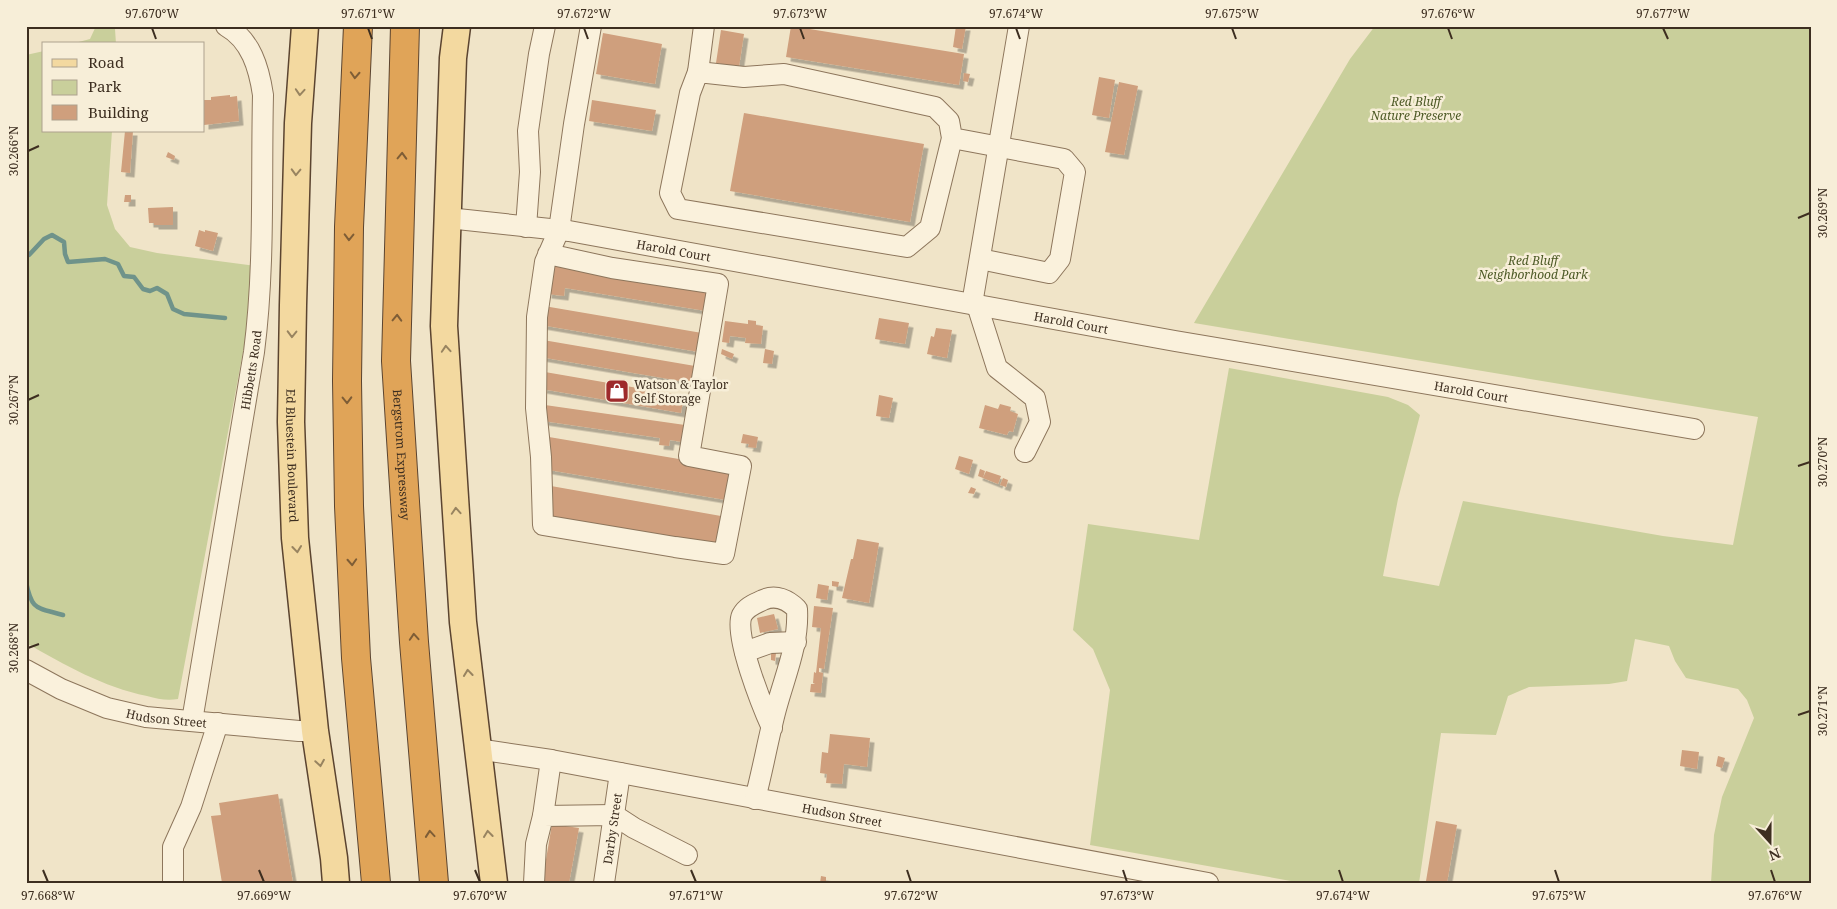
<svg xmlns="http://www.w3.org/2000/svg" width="1837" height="909" viewBox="0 0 1837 909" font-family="'Noto Serif',serif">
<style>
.green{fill:#c9cf9b}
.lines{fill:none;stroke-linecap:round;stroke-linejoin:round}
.stream{stroke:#6f938a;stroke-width:4.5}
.building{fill:#cf9f7d;filter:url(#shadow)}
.minor-casing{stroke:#8d765c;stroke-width:22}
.major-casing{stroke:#5b4430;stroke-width:29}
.highway-casing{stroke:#5b4430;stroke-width:30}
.minor{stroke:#faf1dc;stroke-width:20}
.major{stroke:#f3d9a0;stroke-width:26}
.highway{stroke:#e0a458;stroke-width:28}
.oneway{stroke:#7e5d36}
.oneway2{stroke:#988460}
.ticks{fill:none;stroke:#3d2e20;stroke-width:2}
.labels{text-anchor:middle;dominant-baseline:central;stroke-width:5;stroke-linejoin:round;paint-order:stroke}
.park-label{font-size:12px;font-style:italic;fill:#4d5a26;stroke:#f7eed8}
.street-label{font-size:12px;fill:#3d2e20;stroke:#f7eed8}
.poi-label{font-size:12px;fill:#3d2e20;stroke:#f7eed8;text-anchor:start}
.neatline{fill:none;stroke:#3d2e20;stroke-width:2}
.ticks-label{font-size:12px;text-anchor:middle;fill:#3d2e20}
</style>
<defs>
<filter id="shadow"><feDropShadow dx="4.5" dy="4.5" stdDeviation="0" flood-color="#0004"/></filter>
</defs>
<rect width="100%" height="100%" fill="#f0e4c8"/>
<!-- green -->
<path class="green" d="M96 26H113L115 29 116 44H71L90 39Z
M1375 26H1811V883H1711L1714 835 1722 797 1754 718 1747 700 1738 689 1686 678 1675 661 1669 646 1635 639 1627 681 1609 684 1529 687 1508 696 1496 735 1441 733 1419 883H1302L1090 845 1110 690 1093 649 1073 630 1088 524 1199 540 1229 368 1388 397 1408 405 1420 415 1398 499 1383 576 1439 586 1463 501 1663 536 1733 545 1758 417 1194 323 1350 59Z
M44 51V131H112L107 205 115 229 130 247 157 253 256 266 246 336 178 699C167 701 158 699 147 696 103 687 65 665 26 643V55Z"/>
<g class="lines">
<!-- stream -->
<path class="stream" d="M26 254 29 255 44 239 52 235 64 242 65 254 68 262 105 259 118 264 124 276 134 277 143 289 150 291 157 288 167 294 173 309 184 314 225 318
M26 582C32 611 36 607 63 615"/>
</g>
<!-- building -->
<path class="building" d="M791 26 964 54 959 85 786 57Z
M956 26H966L962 49 953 47Z
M721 30 744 34 739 67 716 63Z
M603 33 662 44 655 84 596 74Z
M964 73 970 74 968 82 963 81Z
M1099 77 1115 80 1109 118 1092 115Z
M1119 82 1138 86 1124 155 1105 152Z
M230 95V97L237 96 239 121 204 125V100H211V97Z
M592 100 656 110 652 131 589 121Z
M744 113 924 144 910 222 730 191Z
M125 131H133L130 173 121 172Z
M168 152 175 156 174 160 166 157Z
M125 195H131V202H124Z
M173 207V225H154V223H149L148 208Z
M199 230 205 232V230L218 233 213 251 195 246Z
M549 264 709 291 706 311 565 288 564 296 547 294Z
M544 306 702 333 699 352 541 325Z
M879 318 909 323 905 344 875 339Z
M748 320 756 321V325L763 326 761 344 745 343 746 338 730 336 729 343 722 342 725 321 748 324Z
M936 328 952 330 947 358 927 354 931 336 934 337Z
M543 340 695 366 692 383 540 357Z
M722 349 734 354 732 359 721 354Z
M765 349 774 351 772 364 763 363Z
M545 372 684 396 681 413 542 389Z
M879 395 893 398 889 418 876 416Z
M1000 404 1011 407 1010 411 1018 414 1013 432 1009 431 1007 435 979 428 985 405 998 409Z
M545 405 685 425 682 442 670 440 669 446 659 445 660 438 543 421Z
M743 434 758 437 756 448 748 447 749 444 741 443Z
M549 437 732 468 726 500 543 469Z
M959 456 973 460 969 474 955 469Z
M980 469 985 471 983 478 978 476Z
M986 471 1001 476 998 484 983 478Z
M1003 478 1008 480 1006 487 1000 485Z
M551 486 721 516 716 547 545 518Z
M971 487 976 489 974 494 968 493Z
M857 539 879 543 869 603 842 598 851 559H853Z
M832 581 839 582 838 587 832 586Z
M818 584 829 586 827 600 816 598Z
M814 606 833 608 824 669 819 668V672L823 673 821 693 810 692 811 684H815L813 683 814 672 816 673 821 628 812 627Z
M774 614 778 629 760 633 757 618Z
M771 653H776L775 661 771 660Z
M830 734 870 738 867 767 844 764 842 784 826 783 827 774 820 773 822 752 828 753Z
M1682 750 1699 752 1697 769 1680 766Z
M1718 756 1725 758 1722 768 1716 766Z
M278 794 293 883H222L211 816 221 815 219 803Z
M1436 821 1457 825 1447 883 1426 881Z
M552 824 579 828 569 883H542Z
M821 876 826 877V883H820Z"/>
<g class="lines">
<!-- minor casing -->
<g class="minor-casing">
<g id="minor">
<path d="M698 72 704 26"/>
<path d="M952 138 930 228 907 247 678 209 670 193 690 93 698 72 744 77 784 74 935 107 949 121 952 138 1064 159 1075 172 1060 259 1049 273 980 259"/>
<path id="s1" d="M448 218 569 231 1175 341 1694 429"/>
<path d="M526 227 530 172 528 131 539 54 545 26"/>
<path d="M548 254 612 268 718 284 689 456 741 466 724 554 675 547 543 525 541 457 536 408 537 317 545 262 559 230 574 124 591 26"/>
<path d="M972 304 1019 26"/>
<path d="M977 305 997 368 1035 398 1040 422 1025 452"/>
<path d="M745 652 770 643 796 642"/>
<path id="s2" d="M26 670 61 689 107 708 146 717 299 731H315"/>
<path id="s3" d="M192 721 254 352C265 267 261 180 263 95 259 68 251 40 226 26"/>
<path id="s4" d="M477 749 551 760 1208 883"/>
<path d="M755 799C763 769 768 739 776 709 785 675 799 645 797 609 788 600 776 594 763 600 755 604 747 606 742 615 733 634 763 708 772 728"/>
<path d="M543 816 551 760"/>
<path d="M173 883V847L191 807 218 723"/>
<path d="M534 883 536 844 543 816 614 815 634 828 687 855"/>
<path id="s5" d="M604 883 620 773"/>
</g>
</g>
<!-- major casing -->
<g class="major-casing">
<g id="major">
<path id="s6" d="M305 26 298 123 293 305 291 422 295 538 315 731 334 858 336 883"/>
<path d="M457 26 453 58 444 326 463 622 494 883"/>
</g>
</g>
<!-- highway casing -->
<g class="highway-casing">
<g id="highway">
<path d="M358 26 349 227 347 381 349 506 356 658 376 883"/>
<path id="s7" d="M405 26 396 361 414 642 434 883"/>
</g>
</g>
<!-- minor -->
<use href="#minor" class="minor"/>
<!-- major -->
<use href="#major" class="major"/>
<!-- highway -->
<use href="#highway" class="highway"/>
</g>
<!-- one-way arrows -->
<defs><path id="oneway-chevron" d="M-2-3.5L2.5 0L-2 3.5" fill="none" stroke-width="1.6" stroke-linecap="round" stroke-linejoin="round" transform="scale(1.25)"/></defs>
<g class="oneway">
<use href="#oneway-chevron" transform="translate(355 75) rotate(93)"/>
<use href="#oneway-chevron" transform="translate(402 156) rotate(-88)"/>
<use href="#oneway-chevron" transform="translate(349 237) rotate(91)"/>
<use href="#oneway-chevron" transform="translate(397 318) rotate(-88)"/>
<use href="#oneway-chevron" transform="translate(347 400) rotate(89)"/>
<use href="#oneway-chevron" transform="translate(352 562) rotate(87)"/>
<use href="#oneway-chevron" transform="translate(414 637) rotate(-94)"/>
<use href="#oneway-chevron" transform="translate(430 834) rotate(-95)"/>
</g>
<g class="oneway2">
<use href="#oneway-chevron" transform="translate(300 92) rotate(94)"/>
<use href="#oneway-chevron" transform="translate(296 172) rotate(92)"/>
<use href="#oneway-chevron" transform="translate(292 334) rotate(91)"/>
<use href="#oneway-chevron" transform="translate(446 349) rotate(-94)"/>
<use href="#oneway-chevron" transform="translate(456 511) rotate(-94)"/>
<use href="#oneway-chevron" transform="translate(297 549) rotate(84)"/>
<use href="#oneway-chevron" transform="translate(468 673) rotate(-96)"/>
<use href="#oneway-chevron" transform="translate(320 763) rotate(81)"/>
<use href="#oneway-chevron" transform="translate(488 834) rotate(-97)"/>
</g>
<!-- ticks -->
<path class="ticks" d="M152 28 156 39M368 28 372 39M584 28 588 39M800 28 804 39M1016 28 1020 39M1232 28 1236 39M1448 28 1452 39M1663 28 1668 39M28 151 39 146M1798 218 1810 213M28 400 39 395M1798 466 1810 462M28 648 39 644M1798 715 1810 711M43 870 48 882M259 870 264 882M475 870 480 882M691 870 696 882M907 870 911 882M1123 870 1127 882M1339 870 1343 882M1555 870 1559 882M1771 870 1775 882"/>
<!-- icons -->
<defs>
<g id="shop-square" transform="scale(1.25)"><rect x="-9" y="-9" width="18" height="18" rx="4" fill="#9e2a2b" stroke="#f7eed8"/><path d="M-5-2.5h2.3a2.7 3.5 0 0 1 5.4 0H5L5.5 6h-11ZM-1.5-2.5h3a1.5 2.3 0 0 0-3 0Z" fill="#fff"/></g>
</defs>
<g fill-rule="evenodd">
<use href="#shop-square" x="617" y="391"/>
</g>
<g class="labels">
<!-- park labels -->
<g class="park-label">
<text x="1416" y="101">Red Bluff<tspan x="1416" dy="14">Nature Preserve</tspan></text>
<text x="1533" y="260">Red Bluff<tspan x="1533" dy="14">Neighborhood Park</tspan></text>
</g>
<!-- street labels -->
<g class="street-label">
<text stroke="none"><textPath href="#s1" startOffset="228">Harold Court</textPath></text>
<text stroke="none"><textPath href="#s1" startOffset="632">Harold Court</textPath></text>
<text stroke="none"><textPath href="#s3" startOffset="356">Hibbetts Road</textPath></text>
<text stroke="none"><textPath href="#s1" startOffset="1038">Harold Court</textPath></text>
<text stroke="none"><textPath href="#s7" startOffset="429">Bergstrom Expressway</textPath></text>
<text stroke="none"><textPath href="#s6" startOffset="430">Ed Bluestein Boulevard</textPath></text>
<text stroke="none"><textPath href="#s2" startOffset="150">Hudson Street</textPath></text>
<text stroke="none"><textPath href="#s4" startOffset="371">Hudson Street</textPath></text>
<text stroke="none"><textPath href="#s5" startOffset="55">Darby Street</textPath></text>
</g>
<!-- poi labels -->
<g class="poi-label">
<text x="634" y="384">Watson &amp; Taylor<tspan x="634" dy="14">Self Storage</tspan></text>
</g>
</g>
<!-- border -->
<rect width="1837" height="909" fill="none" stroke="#f7eed8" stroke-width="55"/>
<!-- legend -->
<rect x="42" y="42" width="162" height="90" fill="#f7eed8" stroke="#ada18e"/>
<rect x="52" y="59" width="25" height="8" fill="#f3d9a0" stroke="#ada18e"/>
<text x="88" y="68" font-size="15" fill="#3d2e20">Road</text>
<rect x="52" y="80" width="25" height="15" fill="#c9cf9b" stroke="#ada18e"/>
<text x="88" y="92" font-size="15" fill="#3d2e20">Park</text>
<rect x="52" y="105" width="25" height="15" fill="#cf9f7d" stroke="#ada18e"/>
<text x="88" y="118" font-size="15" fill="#3d2e20">Building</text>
<!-- north arrow -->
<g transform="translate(1770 842) rotate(159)" stroke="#f7eed8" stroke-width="4" paint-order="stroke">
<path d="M0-4L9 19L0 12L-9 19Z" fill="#3d2e20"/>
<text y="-8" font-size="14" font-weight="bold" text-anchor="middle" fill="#3d2e20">N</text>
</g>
<rect x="28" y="28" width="1782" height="854" class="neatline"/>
<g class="ticks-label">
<text x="152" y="18">97.670°W</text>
<text x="368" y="18">97.671°W</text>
<text x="584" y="18">97.672°W</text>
<text x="800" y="18">97.673°W</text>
<text x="1016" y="18">97.674°W</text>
<text x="1232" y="18">97.675°W</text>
<text x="1448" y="18">97.676°W</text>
<text x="1663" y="18">97.677°W</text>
<text transform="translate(14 151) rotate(-90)" y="4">30.266°N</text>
<text transform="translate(1823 213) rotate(-90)" y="4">30.269°N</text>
<text transform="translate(14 400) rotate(-90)" y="4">30.267°N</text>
<text transform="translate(1823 462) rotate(-90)" y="4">30.270°N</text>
<text transform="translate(14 648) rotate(-90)" y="4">30.268°N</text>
<text transform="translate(1823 711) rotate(-90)" y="4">30.271°N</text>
<text x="48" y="900">97.668°W</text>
<text x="264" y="900">97.669°W</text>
<text x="480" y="900">97.670°W</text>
<text x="696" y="900">97.671°W</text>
<text x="911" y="900">97.672°W</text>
<text x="1127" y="900">97.673°W</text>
<text x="1343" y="900">97.674°W</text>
<text x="1559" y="900">97.675°W</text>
<text x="1775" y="900">97.676°W</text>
</g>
</svg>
